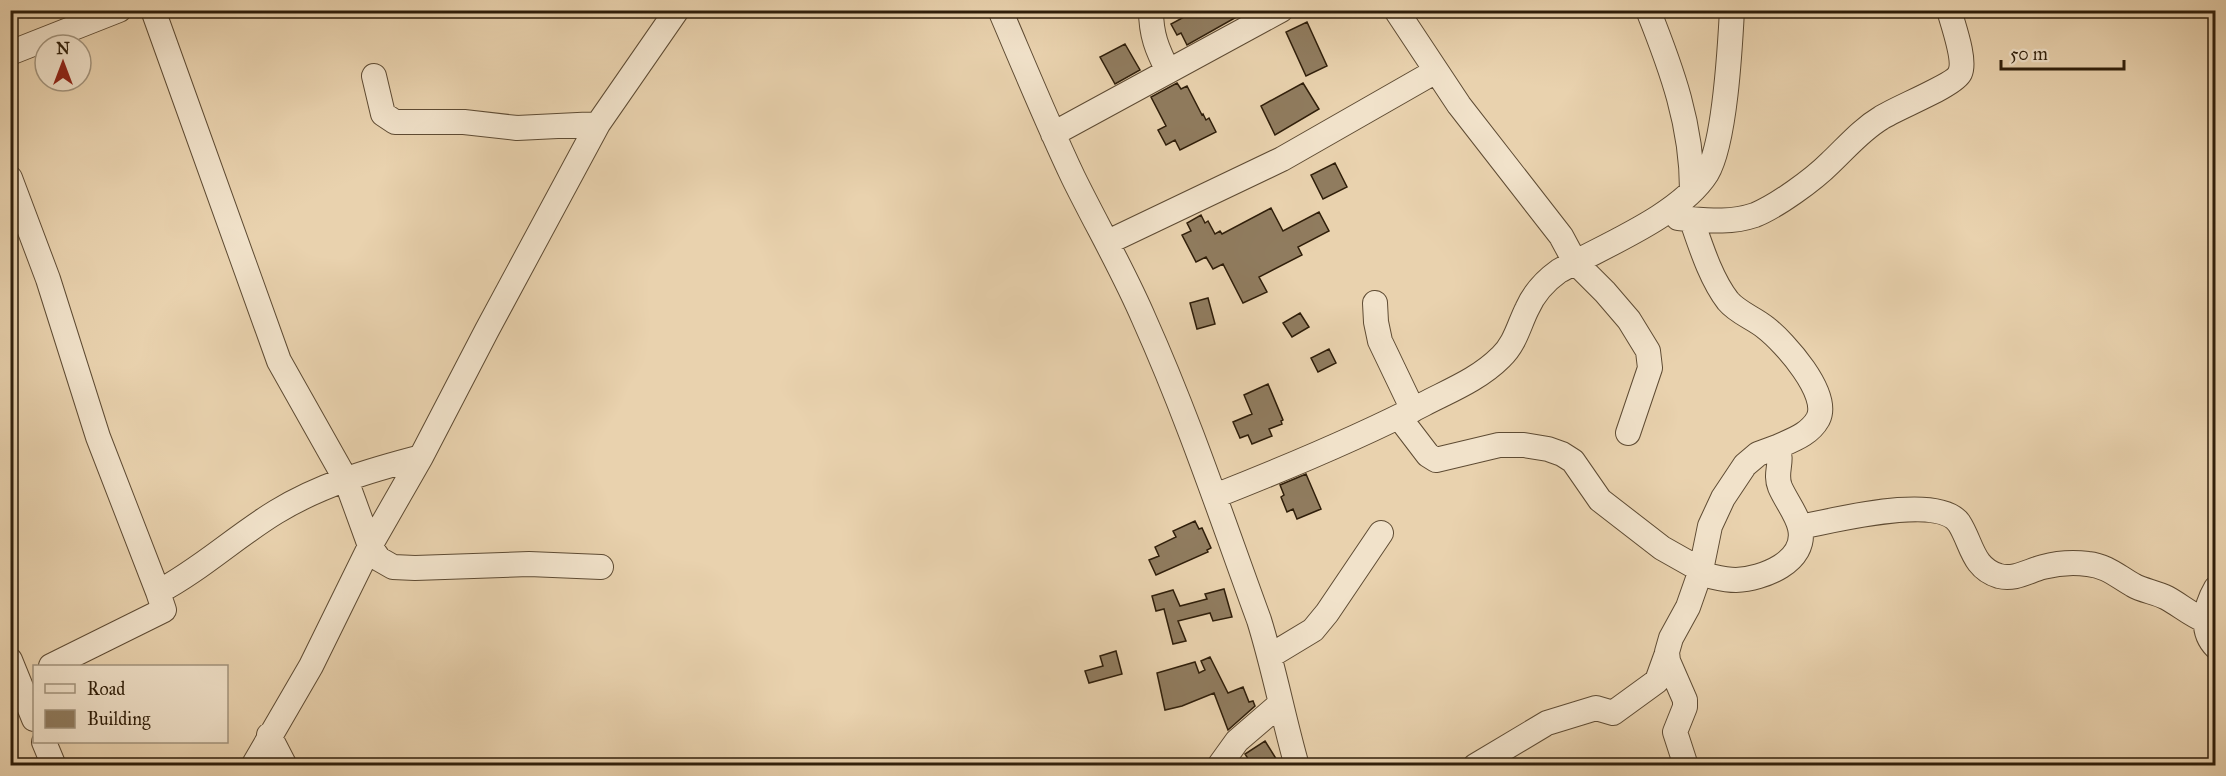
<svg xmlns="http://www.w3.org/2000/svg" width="2226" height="776" viewBox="0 0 2226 776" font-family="'IM FELL Great Primer',serif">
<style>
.building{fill:#907c5f;stroke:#2f1e0a;stroke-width:1.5}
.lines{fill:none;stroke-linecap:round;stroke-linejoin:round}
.minor-casing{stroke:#5e4b33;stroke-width:26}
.minor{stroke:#f1e2ca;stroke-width:24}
</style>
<rect width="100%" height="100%" fill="#e9d2ae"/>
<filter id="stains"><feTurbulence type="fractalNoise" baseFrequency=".00333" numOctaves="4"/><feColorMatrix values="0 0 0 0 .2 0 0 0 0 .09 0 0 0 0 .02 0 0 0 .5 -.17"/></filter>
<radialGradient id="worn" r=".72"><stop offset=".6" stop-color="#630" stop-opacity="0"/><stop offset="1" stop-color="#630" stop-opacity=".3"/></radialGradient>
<!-- building -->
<path class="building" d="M1183 10H1249L1187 45 1181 33 1177 35 1171 24 1186 16Z
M1307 22 1327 66 1306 76 1286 32Z
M1125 44 1140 70 1115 84 1100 57Z
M1177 83 1181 89 1187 86 1202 115 1203 114 1206 120 1209 118 1216 132 1180 150 1175 140 1166 145 1158 130 1166 126 1151 97Z
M1303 83 1319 109 1275 135 1261 106Z
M1335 163 1347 187 1323 199 1311 175Z
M1271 208 1283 231 1319 212 1329 231 1298 247 1302 255 1259 277 1267 292 1243 303 1223 264 1213 269 1206 257 1196 262 1182 235 1191 231 1187 223 1201 215 1205 223 1208 221 1215 234 1220 231 1222 234Z
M1208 298 1215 324 1197 329 1190 303Z
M1300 313 1309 327 1292 337 1283 323Z
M1329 349 1336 363 1318 372 1311 358Z
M1268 384 1283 420 1281 421 1282 424 1269 429 1272 436 1252 444 1248 435 1240 438 1233 422 1252 414 1244 395Z
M1306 474 1321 509 1297 519 1293 509 1287 512 1281 497 1284 495 1280 485Z
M1195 521 1199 529 1202 528 1211 548 1207 550 1208 552 1156 575 1149 560 1159 556 1155 547 1176 537 1173 531Z
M1224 589 1232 617 1213 621 1210 613 1178 621 1186 641 1173 644 1164 609 1156 611 1152 596 1173 590 1180 606 1207 599 1205 594Z
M1116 651 1122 674 1089 683 1085 671 1103 666 1100 656Z
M1210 657 1228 693 1243 687 1249 702 1253 701 1255 706 1228 730 1214 693 1182 706 1165 710 1157 673 1195 662 1199 673 1205 670 1201 661Z
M1265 741 1280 765H1252L1245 754Z"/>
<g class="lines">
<!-- minor casing -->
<g class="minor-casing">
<path id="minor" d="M153 10 279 361 346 480 370 546 379 559 393 567 415 568 529 564 601 567
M1000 10C1024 66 1047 122 1073 177 1096 224 1123 270 1144 319 1188 417 1222 519 1259 620 1274 668 1283 717 1297 766
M1151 10C1151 35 1157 49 1168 71
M1396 10 1459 105 1561 236 1575 262 1605 292 1629 320 1648 351 1650 368 1628 433
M1648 10C1672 70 1692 125 1692 190
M10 53 119 10
M374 76 383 114 395 122H464L517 128 598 124
M1053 134 1281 10
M10 178 48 279 98 437 158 592
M1678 218C1705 220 1728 224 1755 215 1777 206 1813 180 1830 163 1847 147 1861 130 1881 118 1896 108 1955 85 1960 73 1966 60 1953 25 1949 10
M1692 221C1701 247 1711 279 1728 301 1738 313 1754 318 1766 328 1784 342 1831 394 1818 419 1809 435 1792 440 1777 447 1784 462 1774 472 1780 487 1786 501 1797 514 1800 528 1808 562 1762 579 1736 580 1724 580 1712 576 1700 574
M1108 242 1282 159 1436 71
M1375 303 1376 322 1380 341 1413 410
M1399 417 1428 455 1436 460 1499 445H1524L1548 449 1562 454 1573 461 1600 500 1662 548 1701 570
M1215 496C1286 468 1356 439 1424 404 1451 390 1479 379 1501 357 1515 344 1519 325 1527 309 1534 293 1545 281 1559 271 1603 246 1680 216 1707 173 1725 143 1730 48 1732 10
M1800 527C1833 521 1938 493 1959 523 1972 543 1972 568 1999 576 2015 580 2028 571 2043 567 2058 563 2073 562 2088 564 2107 566 2117 576 2133 585 2143 591 2156 592 2167 598 2180 605 2191 615 2206 621
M2216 588C2205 607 2200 631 2216 647
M1270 656 1313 630 1327 613 1381 533
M10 660 34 719
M51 666 164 610 158 592C200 570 235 537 276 512 320 485 371 470 421 457
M269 735 285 766
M44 742 54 766
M253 766 311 666 370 546 421 457 487 330 598 124 677 10
M1219 766 1237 741 1280 704
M1475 766 1547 723 1596 708 1613 713 1657 681 1666 656
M1686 766 1675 732 1685 707V700L1668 661 1667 652 1671 638 1688 607 1701 570 1710 526 1723 498 1745 465 1758 454 1777 447"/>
</g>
<!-- minor -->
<use href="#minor" class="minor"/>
</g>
<!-- margin -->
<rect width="2226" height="776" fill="none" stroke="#e9d2ae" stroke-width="36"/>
<rect x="12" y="12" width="2202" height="752" fill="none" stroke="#2f1e0a" stroke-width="3"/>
<rect x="18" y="18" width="2190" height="740" fill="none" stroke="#2f1e0a" stroke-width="1.5"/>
<!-- legend -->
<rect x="33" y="665" width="195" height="78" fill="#f1e2ca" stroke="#a3947d" stroke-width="1.5"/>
<rect x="45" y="684" width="30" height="9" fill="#f1e2ca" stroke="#a3947d" stroke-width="1.5"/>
<text x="87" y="695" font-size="18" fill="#2f1e0a">Road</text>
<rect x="45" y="710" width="30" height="18" fill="#907c5f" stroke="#a3947d" stroke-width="1.5"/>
<text x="87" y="725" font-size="18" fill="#2f1e0a">Building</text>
<!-- north arrow -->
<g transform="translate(63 63)"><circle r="28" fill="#f1e2ca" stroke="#a3947d" stroke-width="1.5"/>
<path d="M0-4.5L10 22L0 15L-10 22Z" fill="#8f2418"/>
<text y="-9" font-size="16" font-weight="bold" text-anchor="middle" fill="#2f1e0a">N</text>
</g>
<!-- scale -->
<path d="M2001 60v9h123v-9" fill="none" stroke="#2f1e0a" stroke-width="3"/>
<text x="2010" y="60" font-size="18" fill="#2f1e0a" stroke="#f1e2ca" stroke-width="4.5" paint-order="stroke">50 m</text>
<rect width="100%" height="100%" filter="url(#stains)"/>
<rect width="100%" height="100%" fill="url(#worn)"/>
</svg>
